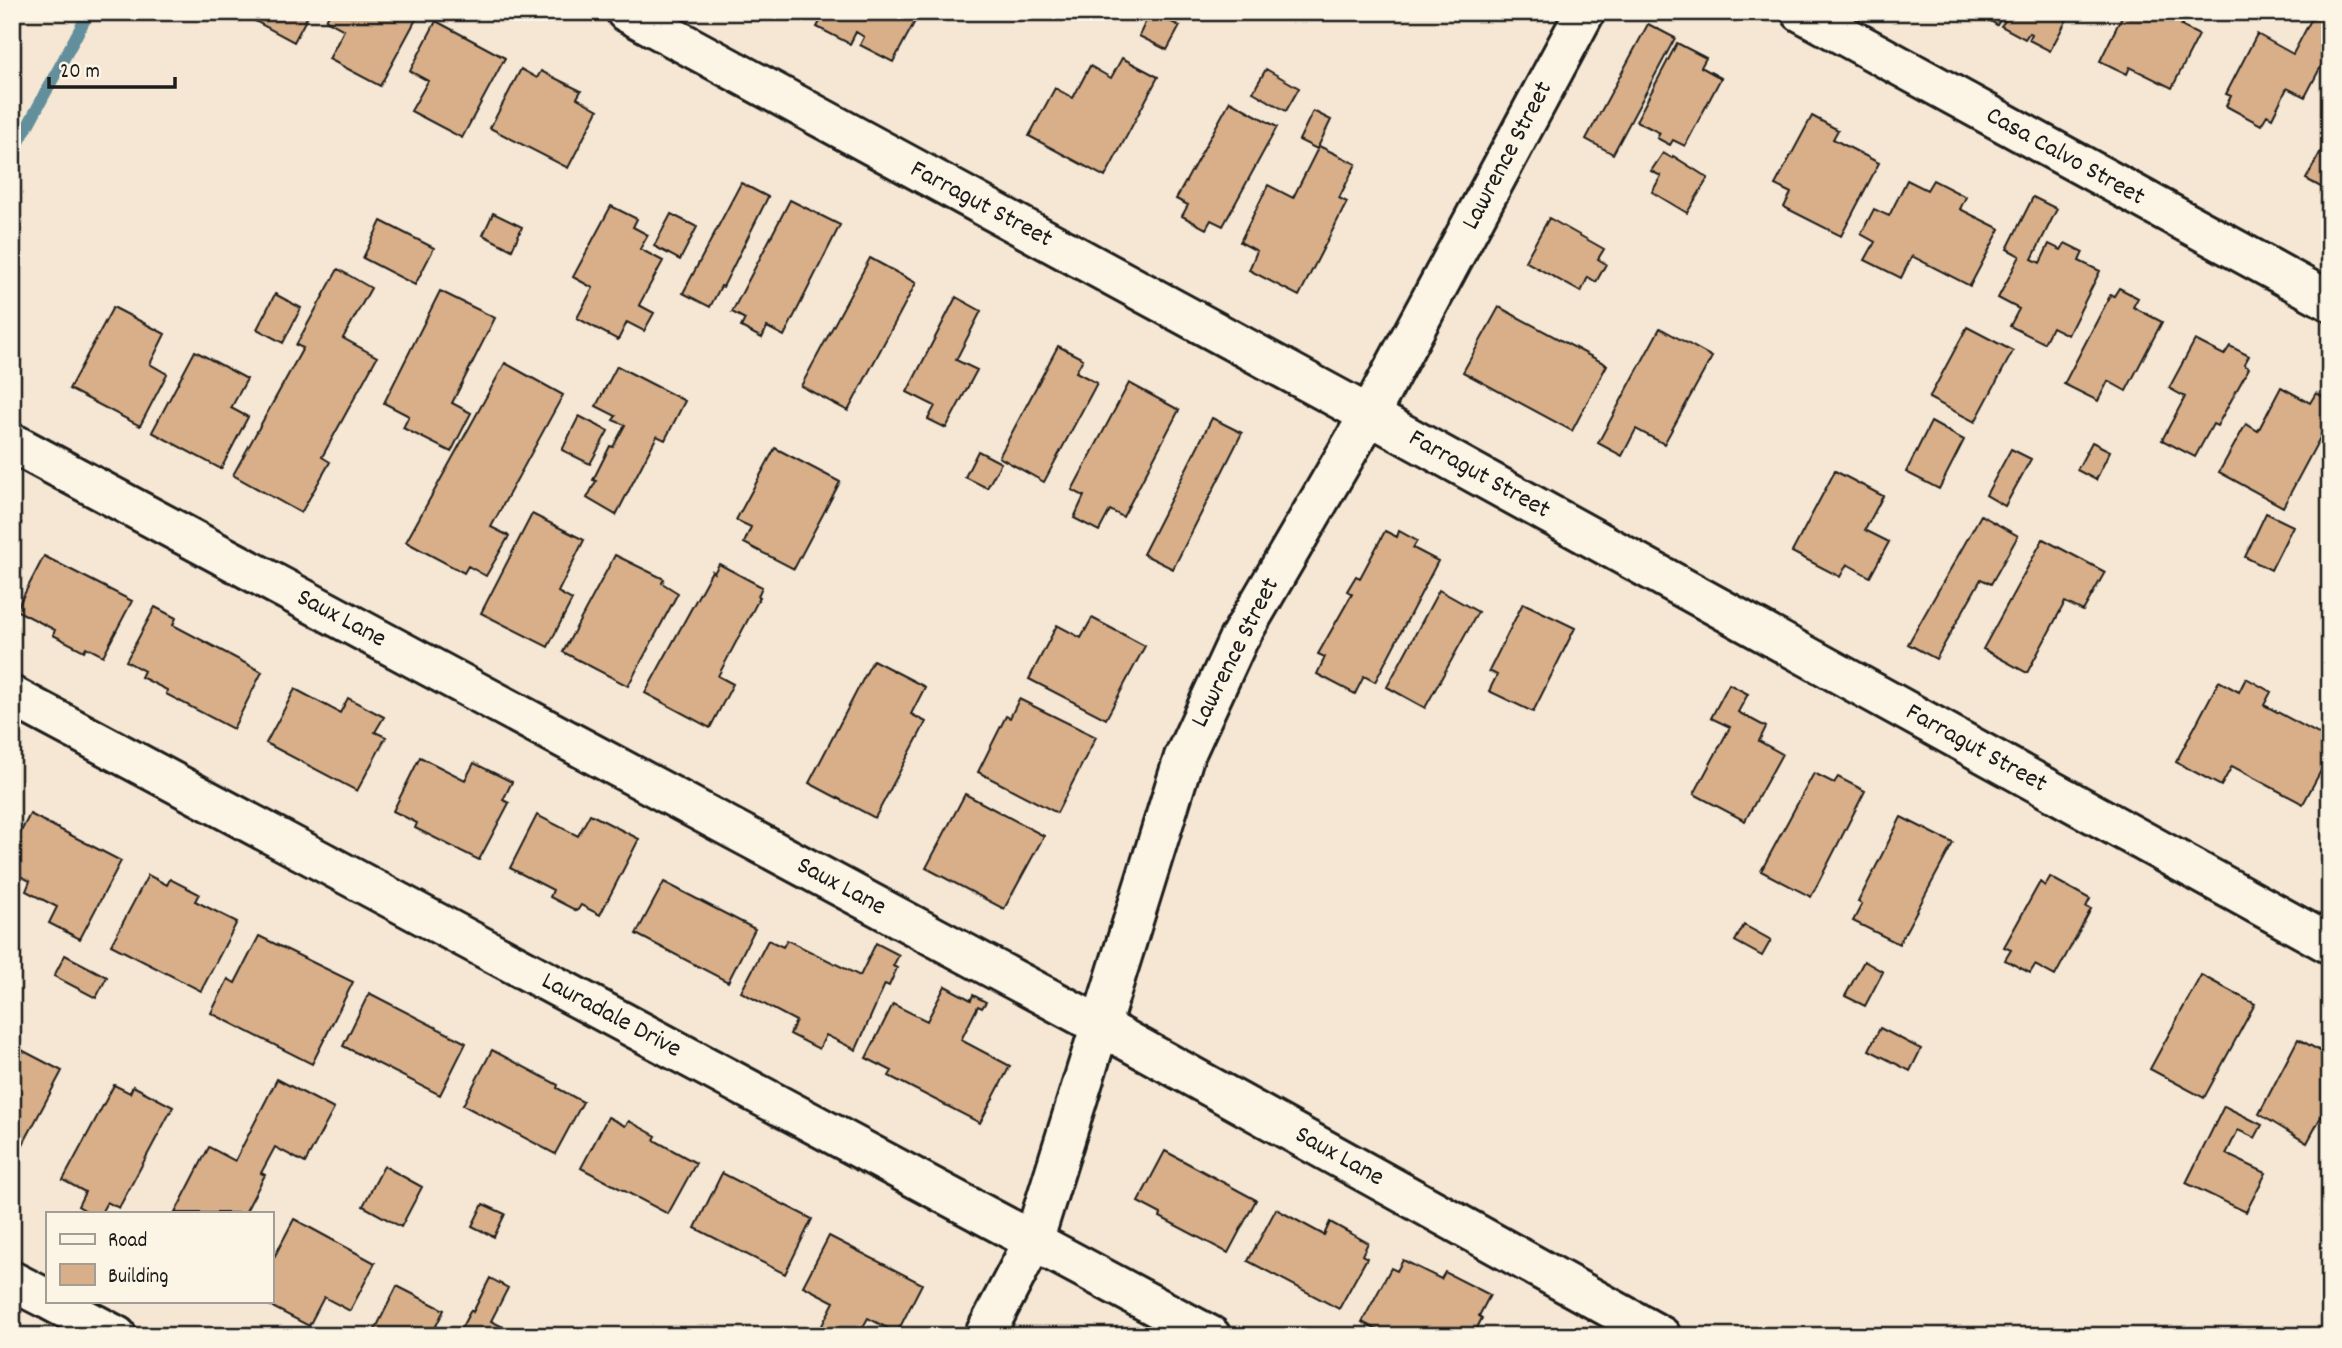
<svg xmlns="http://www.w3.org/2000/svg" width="2342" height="1348" viewBox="0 0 2342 1348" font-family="Dekko,sans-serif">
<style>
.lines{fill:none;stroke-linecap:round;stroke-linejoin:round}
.stream{stroke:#628f9b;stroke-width:12}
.building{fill:#d8af89;stroke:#1c1c1c;stroke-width:2}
.minor-casing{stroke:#1c1c1c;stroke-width:44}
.minor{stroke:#fcf5e5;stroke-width:38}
.labels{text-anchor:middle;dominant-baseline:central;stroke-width:5;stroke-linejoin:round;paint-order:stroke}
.street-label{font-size:26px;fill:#1c1c1c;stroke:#fcf5e5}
</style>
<rect width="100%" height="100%" fill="#f5e7d3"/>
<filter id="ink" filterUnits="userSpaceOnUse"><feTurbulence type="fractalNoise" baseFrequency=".0143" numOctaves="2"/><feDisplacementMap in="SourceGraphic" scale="14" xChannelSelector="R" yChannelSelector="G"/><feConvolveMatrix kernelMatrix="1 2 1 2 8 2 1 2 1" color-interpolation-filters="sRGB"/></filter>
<g filter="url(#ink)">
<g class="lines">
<!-- stream -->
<path class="stream" d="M12 155 89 12"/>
</g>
<!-- building -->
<path class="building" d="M243 12H310L294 42 242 14Z
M330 12H420L380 86 329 59 344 30 326 20Z
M825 12H920L893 62 860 45 864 37 856 32 850 44 817 27Z
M1150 12 1180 26 1167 50 1139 36Z
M1977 12H2071L2050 51 2029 40 2032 34 2029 33 2025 39 2001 26 2005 21 2001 19 1997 25Z
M2124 12H2156L2166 17 2168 13 2184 22 2181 26 2199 35 2172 88 2130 67 2127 74 2100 61Z
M2313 16 2330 25V49L2305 97 2287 88 2272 118 2267 115 2261 125 2226 106 2231 96 2226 94 2257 34 2293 54Z
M436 21 505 58 462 138 411 111 428 81 410 71Z
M1648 24 1675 38 1613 154 1586 139Z
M1677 43 1706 58 1701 67 1721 78 1685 146 1673 140 1670 145 1657 138 1660 133 1636 121Z
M1122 58 1158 77 1105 177 1029 136 1055 88 1073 98 1090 66 1111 78Z
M521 69 537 78 541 71 581 91 577 98 598 110 568 168 490 128Z
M1266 69 1299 88 1286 111 1253 92Z
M1230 101 1277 127 1223 226 1211 220 1206 229 1182 216 1188 205 1176 199Z
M1313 111 1331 120 1317 149 1299 140Z
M1812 116 1838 130 1833 139 1879 163 1841 236 1784 207 1791 193 1775 185Z
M2330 134V192L2306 179Z
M1319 146 1356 164 1339 198 1347 202 1299 296 1249 270 1257 251 1240 242 1268 185 1293 198Z
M1663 153 1672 158 1673 156 1708 178 1687 213 1652 192 1661 176 1651 171Z
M1907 180 1927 190 1933 180 1966 197 1960 209 2000 229 1970 286 1912 256 1901 278 1865 260 1875 242 1861 234 1874 209 1889 216Z
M741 183 768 197 723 287 721 286 710 307 683 293Z
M2033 197 2057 209 2032 259 2040 263 2049 244 2061 250 2065 243 2083 252 2079 261 2100 271 2068 335 2052 327 2044 343 2010 326 2019 309 1998 298 2020 256 2007 249Z
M790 200 840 225 784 336 767 327 762 338 741 327 745 319 732 312Z
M611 206 637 219 633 227 648 235 640 249 663 261 639 305 654 313 644 331 627 322 618 340 577 318 593 288 573 277Z
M493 213 522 227 512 250 483 235Z
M671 214 697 227 680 260 654 246Z
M1549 218 1604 249 1598 259 1606 264 1596 282 1588 277 1581 292 1525 261Z
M381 221 434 248 415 285 363 258Z
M870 258 916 283 848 411 801 386Z
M338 269 371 288 343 338 377 357 322 457 330 462 301 513 233 475 303 348 296 345Z
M2119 288 2138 298 2133 307 2162 322 2126 391 2108 381 2098 401 2064 384 2111 294 2114 296Z
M440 291 495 318 452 403 471 413 451 452 403 428 409 416 384 403Z
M275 294 301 308 283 343 257 329Z
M956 297 981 311 956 360 977 370 946 428 928 419 935 406 907 392Z
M113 307 165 334 150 364 167 374 140 426 69 389Z
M1499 307 1607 365 1572 431 1463 372Z
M1967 327 2013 351 1975 422 1929 398Z
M1660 328 1712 357 1664 444 1636 429 1622 456 1598 443Z
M2195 340 2224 355 2230 346 2249 356 2244 365 2249 368 2217 426 2213 424 2195 457 2162 440 2185 397 2169 388Z
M1058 346 1083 359 1076 372 1097 383 1044 482 999 457Z
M195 351 247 379 231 408 248 417 221 469 152 432Z
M505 363 563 395 491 527 509 536 486 576 468 566 464 573 406 542Z
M617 366 685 401 665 440 657 436 616 515 587 498 596 481 593 480 610 446 613 447 625 425 613 420 616 416 596 406Z
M1129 383 1179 410 1123 517 1110 510 1099 531 1074 518 1084 496 1072 490Z
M2281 387 2310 403 2316 393 2330 401 2328 412 2330 419 2283 507 2219 472 2246 424 2258 431Z
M579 416 608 431 590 464 562 450Z
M1212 418 1242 433 1173 569 1143 554Z
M1931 422 1964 440 1939 489 1906 472Z
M2092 442 2110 451 2096 480 2077 470Z
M775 448 840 482 794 569 744 543 751 527 736 520Z
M2011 449 2031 459 2005 506 1986 495Z
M978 451 1001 463 987 488 965 477Z
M1835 471 1883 496 1865 530 1889 542 1870 577 1847 564 1840 577 1792 552Z
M2266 513 2293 526 2271 570 2245 557Z
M532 514 584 540 558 592 572 600 548 647 481 613Z
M1981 515 2018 536 1991 584 1981 579 1936 659 1908 644Z
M12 518 21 523 13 539 18 542 12 553Z
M1385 531 1397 537 1399 531 1417 541 1413 548 1438 561 1375 682 1364 676 1355 694 1317 674 1325 657 1318 654 1352 594 1347 591 1356 576 1360 578Z
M2043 539 2105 572 2083 611 2065 602 2027 673 1983 649Z
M615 555 664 579 662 583 678 593 628 686 563 652Z
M44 556 132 601 103 656 86 647 84 651 53 635 55 630 16 610Z
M719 564 762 587 758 596 760 597 718 676 733 684 710 728 645 693 712 571 714 573Z
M1439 590 1478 612 1425 708 1387 687Z
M1523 603 1575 628 1533 712 1489 691 1497 675 1489 671Z
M155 607 176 618 173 625 262 672 233 729 166 694 167 690 141 677 144 671 126 661Z
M1092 618 1145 646 1106 719 1029 679 1057 625 1081 638Z
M873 660 925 687 911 714 926 722 875 818 809 783Z
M2246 678 2271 692 2264 705 2330 740V754L2303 804 2232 766 2221 786 2176 762 2219 681 2239 692Z
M1729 684 1748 694 1738 712 1766 727 1759 741 1782 754 1745 821 1694 794 1730 727 1711 718Z
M295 689 340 713 348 698 384 717 375 732 386 737 357 791 266 743Z
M1019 699 1096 737 1057 813 978 772 1006 716 1010 718Z
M420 757 465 780 474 763 512 782 503 800 509 803 479 860 415 828 417 823 393 811Z
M1814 773 1834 783 1838 777 1865 791 1811 897 1761 871Z
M965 794 1044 836 1004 909 926 868Z
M30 814 121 861 80 939 49 923 57 907 26 891 30 881 12 872V849Z
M590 814 639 839 600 915 581 905 577 911 550 897 553 890 510 868 537 815 578 836Z
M1901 817 1953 843 1899 944 1853 921 1862 904 1858 902Z
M148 875 167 885 170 879 199 894 195 901 237 922 201 991 111 945Z
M2050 877 2090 899 2086 907 2091 909 2055 976 2035 965 2030 973 2005 960 2011 950 2004 947 2040 882 2045 886Z
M664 882 755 929 728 982 636 934Z
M1744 925 1771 940 1762 956 1735 941Z
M259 936 353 982 312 1064 211 1013 228 979 235 983Z
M768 940 783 947 787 940 860 976 876 943 899 955 893 966 897 968 889 986 885 984 856 1050 826 1035 819 1049 790 1034 796 1021 741 992Z
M65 955 107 977 96 998 54 976Z
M1864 961 1883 972 1865 1006 1845 996Z
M2201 975 2255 1004 2204 1098 2150 1069Z
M945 986 971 1000 973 995 986 1002 982 1008 978 1006 961 1040 1010 1066 980 1123 889 1076 892 1071 866 1058 893 1004 927 1021Z
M369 993 466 1043 440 1095 343 1046Z
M1880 1028 1921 1049 1910 1071 1869 1050Z
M2298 1039 2324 1053 2325 1049 2330 1051V1100L2307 1143 2259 1114Z
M12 1045 62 1071 12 1165Z
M492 1050 558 1085 557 1088 583 1102 555 1154 463 1105Z
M277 1079 334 1109 305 1163 275 1147 261 1173 265 1175 245 1213H175L209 1147 235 1161Z
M114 1085 130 1093 133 1086 173 1107 119 1208 107 1202 101 1213H90L78 1206 85 1192 63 1180Z
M2224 1106 2262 1125 2255 1138 2238 1130 2226 1154 2266 1173 2246 1212 2186 1183Z
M608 1117 625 1126 629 1121 656 1136 654 1140 696 1163 668 1214 581 1168Z
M1165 1151 1256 1200 1228 1253 1160 1217 1161 1214 1138 1202Z
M384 1166 422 1187 401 1227 363 1206Z
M722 1173 812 1219 785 1274 695 1228Z
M483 1204 505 1214 494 1237 472 1226Z
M1276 1209 1324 1235 1330 1222 1368 1243 1362 1255 1367 1258 1339 1309 1248 1261Z
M294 1219 375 1263 350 1311 324 1297 309 1326 261 1301H271V1263Z
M829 1236 922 1284 897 1333 868 1318 858 1336H824L818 1333 834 1302 803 1286Z
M1403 1260 1441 1279 1445 1272 1490 1295 1479 1316 1482 1318 1473 1336H1388L1362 1322 1391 1268 1397 1271Z
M490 1278 508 1288 491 1321 521 1336H457L471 1310 473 1312Z
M397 1286 444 1310 431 1336H372Z"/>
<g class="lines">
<!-- minor casing -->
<g class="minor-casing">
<path id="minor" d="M626 12 1369 415 2330 944
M1801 12 2330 301
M16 445 1099 1025 1661 1336
M12 696 1211 1336
M12 1281 47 1299
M51 1301 117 1336
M984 1336 1033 1242 1184 757 1238 640 1369 415 1585 12"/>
</g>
<!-- minor -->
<use href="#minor" class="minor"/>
</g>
</g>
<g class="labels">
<!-- street labels -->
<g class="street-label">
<text transform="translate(1508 156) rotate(-62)">Lawrence Street</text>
<text transform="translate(2065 157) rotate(29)">Casa Calvo Street</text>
<text transform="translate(981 205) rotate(28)">Farragut Street</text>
<text transform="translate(1479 475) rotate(29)">Farragut Street</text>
<text transform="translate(341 619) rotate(28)">Saux Lane</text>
<text transform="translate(1236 653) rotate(-63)">Lawrence Street</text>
<text transform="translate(1976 749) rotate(29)">Farragut Street</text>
<text transform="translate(841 887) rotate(28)">Saux Lane</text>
<text transform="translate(611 1016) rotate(28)">Lauradale Drive</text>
<text transform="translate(1339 1157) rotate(29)">Saux Lane</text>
</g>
</g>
<!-- margin -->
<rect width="2342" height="1348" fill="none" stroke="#fcf5e5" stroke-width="42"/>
<rect x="21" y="21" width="2300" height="1306" fill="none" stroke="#1c1c1c" stroke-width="2.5" filter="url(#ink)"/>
<!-- legend -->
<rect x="46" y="1212" width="228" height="91" fill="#fcf5e5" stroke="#a29e95" stroke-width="2"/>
<rect x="60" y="1234" width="35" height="10" fill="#fcf5e5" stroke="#a29e95" stroke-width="2"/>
<text x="108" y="1246" font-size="21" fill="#1c1c1c">Road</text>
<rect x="60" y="1264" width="35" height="21" fill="#d8af89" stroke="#a29e95" stroke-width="2"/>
<text x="108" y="1282" font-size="21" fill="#1c1c1c">Building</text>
<!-- scale -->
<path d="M49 77v10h126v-10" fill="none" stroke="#1c1c1c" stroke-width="3.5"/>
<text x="60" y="77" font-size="21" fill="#1c1c1c" stroke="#fcf5e5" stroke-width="5" paint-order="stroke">20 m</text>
</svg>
